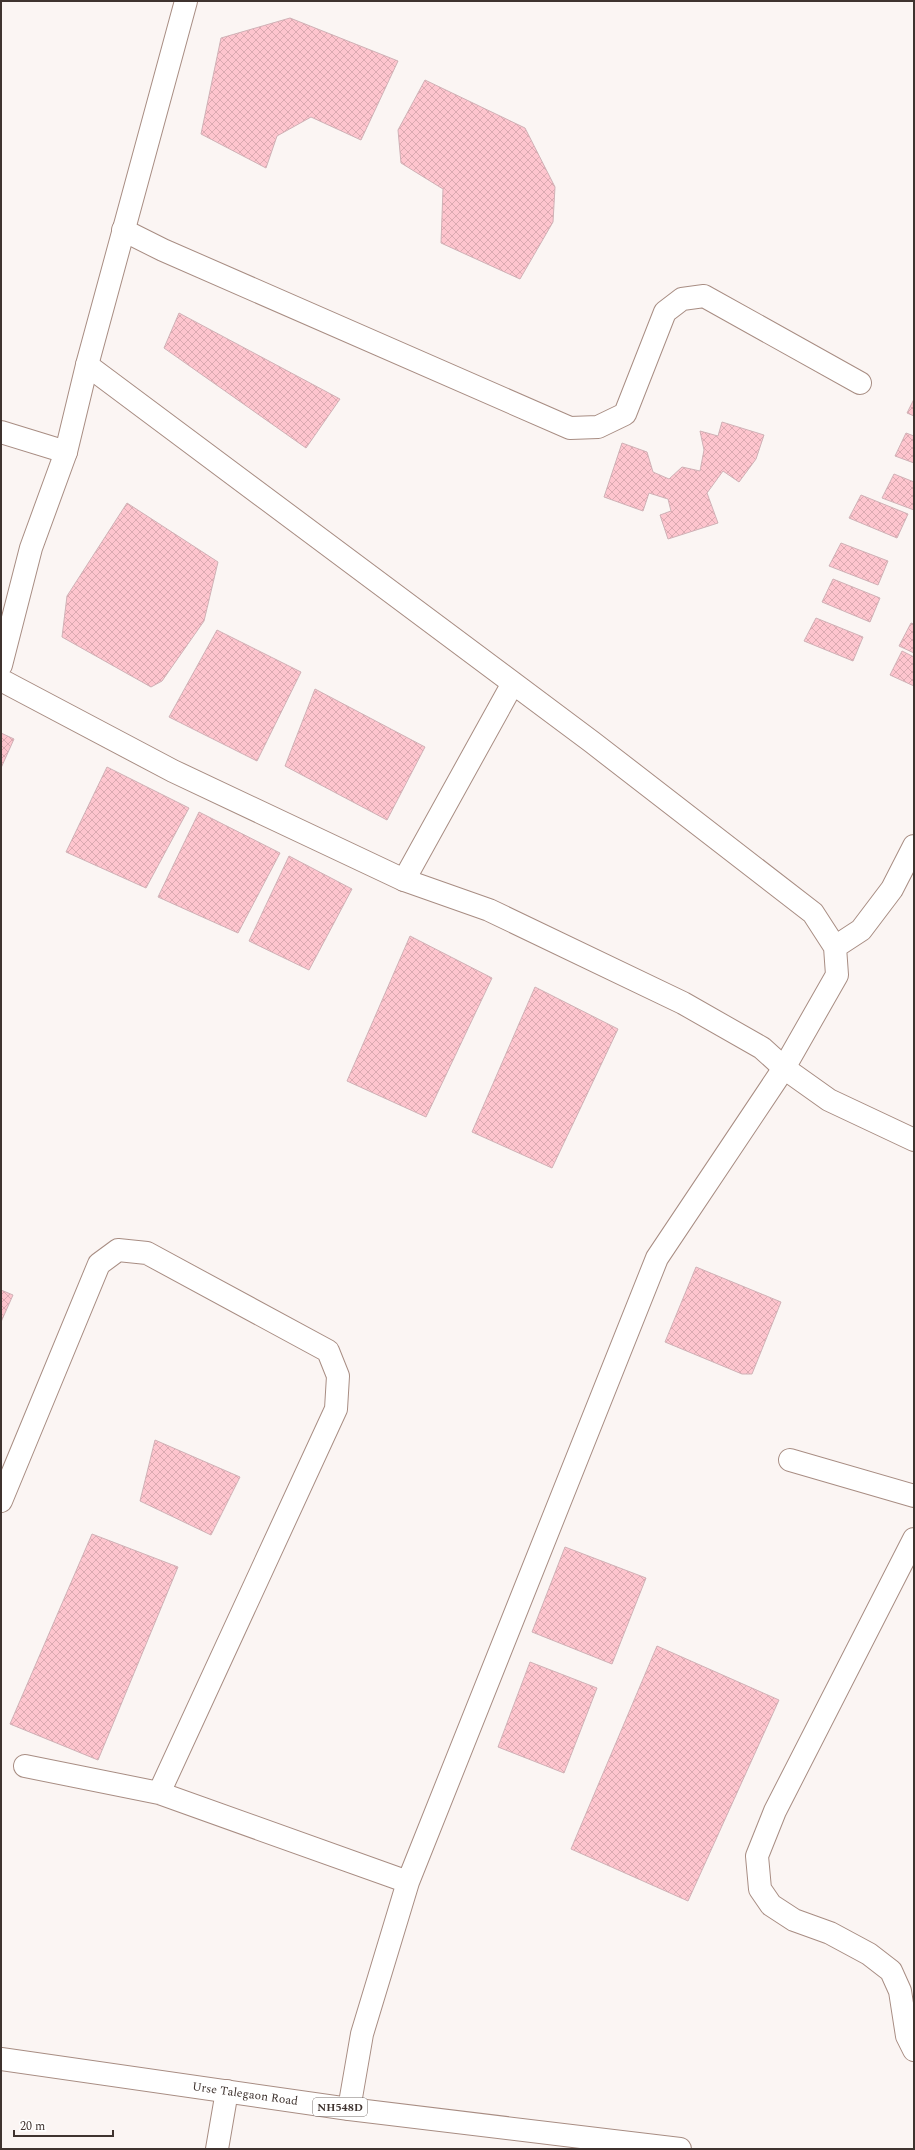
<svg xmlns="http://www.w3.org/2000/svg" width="915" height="2150" viewBox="0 0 915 2150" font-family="Spectral,serif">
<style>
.building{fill:url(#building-cross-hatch);stroke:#d0b1b6}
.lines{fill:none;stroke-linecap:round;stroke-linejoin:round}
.minor-casing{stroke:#a88d83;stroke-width:24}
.tertiary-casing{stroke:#a88d83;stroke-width:24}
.trunk-casing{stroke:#a88d83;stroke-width:24}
.minor{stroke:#fff;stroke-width:22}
.tertiary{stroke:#fff;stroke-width:22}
.trunk{stroke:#fff;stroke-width:22}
.labels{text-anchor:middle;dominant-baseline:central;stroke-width:4;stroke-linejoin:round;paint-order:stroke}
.shield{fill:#fff;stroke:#79706d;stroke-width:1}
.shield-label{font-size:11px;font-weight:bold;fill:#3f332f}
.street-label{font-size:12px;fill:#3f332f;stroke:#fff}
</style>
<defs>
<pattern id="building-cross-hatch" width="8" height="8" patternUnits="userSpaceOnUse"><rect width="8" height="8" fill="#fec5ce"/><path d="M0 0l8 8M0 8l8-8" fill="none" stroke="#dbaab1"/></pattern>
</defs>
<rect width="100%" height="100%" fill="#fbf5f3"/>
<!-- building -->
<path class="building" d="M290 18 398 61 361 140 311 117 277 136 266 168 201 134 221 38Z
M425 80 525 128 555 187 553 222 520 279 441 243 443 189 401 163 398 130Z
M179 313 340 399 306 448 164 348Z
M914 399V416L907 413Z
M722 422 764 435 756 459 739 482 723 471 707 493 718 523 668 539 660 515 671 511 668 499 649 493 643 511 604 497 622 443 647 452 653 472 669 479 682 467 700 471 704 450 700 431 718 436Z
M906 433 914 436V463L895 456Z
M894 474 914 482V510L882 498Z
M861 495 908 514 897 538 849 518Z
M127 503 218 562 204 621 162 681 151 687 62 637 67 596Z
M841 543 888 561 878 585 829 566Z
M833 579 880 598 870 622 822 602Z
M816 618 863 637 853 661 804 641Z
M911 623 914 624V653L899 646Z
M217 630 301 672 257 761 169 717Z
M902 651 914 657V686L890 675Z
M315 689 425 747 387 820 285 766Z
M1 733 14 739 1 768Z
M107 767 189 808 146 888 66 852Z
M199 812 280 853 238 933 158 897Z
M289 856 352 889 309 970 249 941Z
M410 936 492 978 426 1117 347 1081Z
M535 987 618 1029 552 1168 472 1132Z
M696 1267 781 1302 752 1374H742L665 1342Z
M1 1290 13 1295 1 1322Z
M155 1440 240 1477 211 1535 140 1501Z
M92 1534 178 1567 98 1760 10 1724Z
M565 1547 646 1578 612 1664 532 1632Z
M657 1646 779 1700 688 1901 571 1849Z
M530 1662 597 1688 564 1773 498 1747Z"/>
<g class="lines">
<!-- minor casing -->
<g class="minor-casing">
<path id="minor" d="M123 230 163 250 570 428 598 427 625 414 665 312 682 299 704 296 860 383
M87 365 592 742 813 913 835 947 837 975 784 1068 657 1258 408 1882 362 2034 349 2109
M1 432 66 452
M404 880 513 683
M835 947 861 930 892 889 914 846
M790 1460 914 1496
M1 1501 99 1264 118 1250 147 1253 328 1351 338 1376 336 1409 159 1793
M914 1539 775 1811 757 1856 760 1889 771 1905 794 1920 830 1933 869 1954 891 1971 900 1991 907 2036 914 2050
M25 1766 159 1793 408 1882
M217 2149 227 2091"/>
</g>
<!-- tertiary casing -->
<g class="tertiary-casing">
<path id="tertiary" d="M1 665 31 548 66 452 87 365 186 1
M1 680 173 771 404 880 489 910 683 1003 762 1048 784 1068 829 1100 914 1140"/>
</g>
<!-- trunk casing -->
<g class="trunk-casing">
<path id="trunk" d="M1 2059 349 2109 680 2149"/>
</g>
<!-- minor -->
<use href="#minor" class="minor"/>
<!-- tertiary -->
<use href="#tertiary" class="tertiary"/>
<!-- trunk -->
<use href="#trunk" class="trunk"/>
</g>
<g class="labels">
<!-- shield labels -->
<rect class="shield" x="313" y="2098" width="54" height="18" rx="3"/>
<g class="shield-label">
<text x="340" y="2107">NH548D</text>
</g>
<!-- street labels -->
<g class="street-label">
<text transform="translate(245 2094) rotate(8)">Urse Talegaon Road</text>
</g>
</g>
<!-- border -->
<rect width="915" height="2150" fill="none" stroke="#3f332f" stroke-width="4"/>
<!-- scale -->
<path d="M14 2130v6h99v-6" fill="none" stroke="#3f332f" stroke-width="2"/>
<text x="20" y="2130" font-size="12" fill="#3f332f" stroke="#ffffff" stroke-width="3" paint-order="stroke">20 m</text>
</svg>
